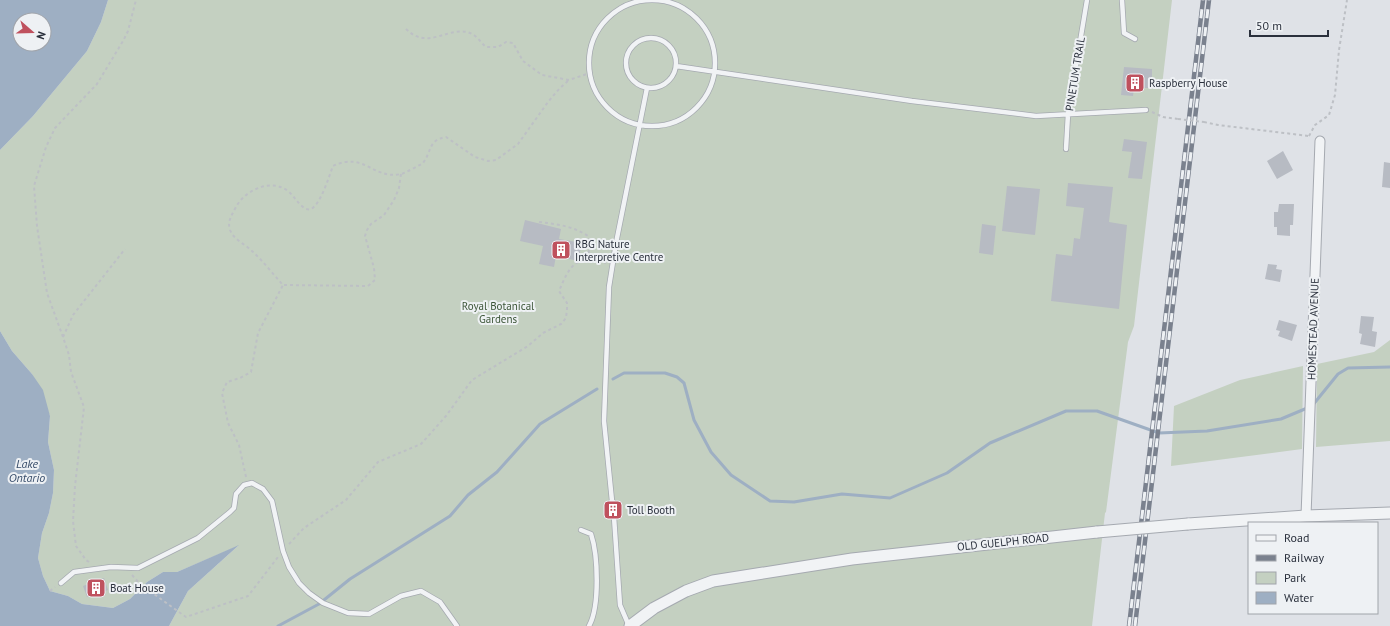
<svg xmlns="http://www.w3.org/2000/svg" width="1390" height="626" viewBox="0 0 1390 626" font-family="'PT Sans',sans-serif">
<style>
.green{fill:#c4d0c1}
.water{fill:#9eafc3;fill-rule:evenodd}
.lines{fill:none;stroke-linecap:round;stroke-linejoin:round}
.stream{stroke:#9eafc3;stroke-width:3}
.building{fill:#b7bbc3}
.service-casing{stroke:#a5a9b0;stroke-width:6}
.minor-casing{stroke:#a5a9b0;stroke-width:11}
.tertiary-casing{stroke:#a5a9b0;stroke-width:13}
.path{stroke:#bdc0c5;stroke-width:2;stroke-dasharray:3 3;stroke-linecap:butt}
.service{stroke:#f1f3f5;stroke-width:4.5}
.minor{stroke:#f1f3f5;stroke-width:9}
.tertiary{stroke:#f1f3f5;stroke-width:11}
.rail-casing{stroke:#7a818e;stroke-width:4.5}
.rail{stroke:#eef1f4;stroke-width:3;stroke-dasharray:9;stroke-linecap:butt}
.tertiary-bridge-casing{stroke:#a5a9b0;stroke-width:13;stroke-linecap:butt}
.path-bridge{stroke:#bdc0c5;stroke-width:2;stroke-dasharray:3 3;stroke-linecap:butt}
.tertiary-bridge{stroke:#f1f3f5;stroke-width:11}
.labels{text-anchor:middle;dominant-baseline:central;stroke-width:4;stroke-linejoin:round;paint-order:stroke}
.street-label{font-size:11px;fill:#2a303c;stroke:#eef1f4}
.poi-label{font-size:11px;fill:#2a303c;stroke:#eef1f4;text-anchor:start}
.park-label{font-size:11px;fill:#3d5639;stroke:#eef1f4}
.water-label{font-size:12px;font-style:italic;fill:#394e6b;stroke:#eef1f4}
</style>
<rect width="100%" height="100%" fill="#dfe2e7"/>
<!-- green -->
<path class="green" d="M108 0H1172L1134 326 1128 342 1106 512 1105 513 1092 626H169L188 591 238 546 177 572H163L147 582 130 599 113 608 82 604 68 596 50 591 43 576 38 558 42 533 49 513 53 493 54 470 48 442 50 416 32 374 12 351 0 331V150L33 116 87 51 101 22Z
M1390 340V441L1316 447 1317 364 1374 352Z
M1303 366 1302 449 1171 466 1174 406 1240 380Z"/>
<!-- water -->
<path class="water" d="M0 0H108L101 22 87 51 33 116 0 150ZM20 20H44V44H20Z
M0 331 12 351 32 374 43 390 50 416 48 442 54 470 53 493 49 513 42 533 38 558 43 576 50 591 68 596 82 604 113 608 130 599 147 582 163 572H177L239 545 188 591 169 626H0Z"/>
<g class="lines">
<!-- stream -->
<path class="stream" d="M613 379 624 373H665L677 377 684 383 694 420 711 452 731 475 770 501 794 502 842 494 890 498 947 473 990 443 1066 411H1097L1159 433 1207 431 1281 419 1312 406 1338 374 1348 368 1390 367
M278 626 319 604 350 579 450 516 468 495 497 472 540 424 597 389"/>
</g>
<!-- building -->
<path class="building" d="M1124 67 1152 69V79H1148V88H1134L1133 96 1121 95Z
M1124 139 1147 142 1142 179 1128 178 1132 152 1122 151Z
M1283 151 1293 170 1277 179 1267 161Z
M1384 162 1390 163V188L1382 187Z
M1068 183 1113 187 1109 222 1127 225 1119 309 1051 301 1056 254 1072 256 1074 238 1080 239 1084 208 1066 206Z
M1007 186 1040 189 1035 235 1002 231Z
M1279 204H1294L1293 225H1290V236L1277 235V227H1274V212H1278Z
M525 220 561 229 559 239 582 243 578 261 556 256 554 267 539 264 543 246 520 241Z
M982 224 996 226 993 255 979 253Z
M1268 264 1277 265 1276 269 1282 270 1280 282 1265 279Z
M1361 316 1374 317 1372 331 1377 332 1375 347 1360 344 1362 334 1359 333Z
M1279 320 1297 325 1292 341 1278 336 1280 331 1276 330Z
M104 578 108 590 87 597 83 586Z"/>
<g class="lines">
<!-- service casing -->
<g class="service-casing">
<path id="service" d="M1122 0 1124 33 1135 39
M589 63a63 63 0 1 1 126 0a63 63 0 1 1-126 0Z
M626 63a25 25 0 1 1 50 0a25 25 0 1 1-50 0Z
M676 66 912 101 1036 116 1146 110
M1066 149 1068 114 1087 0
M612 501 607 506V514L614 517
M581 530 591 534C598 555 600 606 589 626
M61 583 74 572 111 567 138 568 198 538 230 512 234 508 236 494 244 485 252 483 263 489 272 501 283 551 289 567 299 583 309 593 323 603 348 613 369 614 401 596 421 591 440 602 457 626
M629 626 620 605 614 517 618 512 617 505 612 501 604 421 609 287 616 243 647 88"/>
</g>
<!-- minor casing -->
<g class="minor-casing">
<path id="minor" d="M1306 516 1320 141"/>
</g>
<!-- tertiary casing -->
<g class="tertiary-casing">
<path id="tertiary" d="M1188 524 1306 516 1390 513
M630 626 654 608 686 591 713 581 852 559 1097 532"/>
</g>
<!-- path -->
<path class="path" d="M406 29C429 52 451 23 472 34 477 36 481 43 486 47H498L506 42 513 43 523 61 542 75 569 80 590 73
M1152 112 1163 117 1178 119
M1204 122 1218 125 1309 136
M1309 136 1315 125 1329 115 1335 95 1339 50 1347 0
M401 174 399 188 394 200 384 215 371 224 367 230 365 236 374 268 375 280 368 286 283 285C273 274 263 261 252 251 245 244 234 240 230 230 227 221 232 215 236 207 245 190 271 178 288 191 294 196 297 202 303 207 305 209 308 210 311 209 321 204 329 176 333 166 364 151 373 180 401 174 405 173 420 165 423 163 432 151 428 140 446 137L475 157 488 161 496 160 518 144 548 102 559 89 569 80
M539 222C556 224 573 226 588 236L590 246 587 259
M63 337 47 293 37 226 34 186 46 147 55 128 97 84 123 41 128 31 136 0
M246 477 239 445 228 423 222 393 227 382 240 378 251 372 258 333 283 285
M289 544 304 528 346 500 378 462 421 444 446 416 472 380 528 346 543 333 561 324 566 318 567 309V303L559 291C565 278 570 261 587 259 593 259 600 262 606 263
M89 562 86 560 76 546 73 521 75 486 84 407 71 372 69 355 63 337 73 315 125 249
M132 575 140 584 186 617 248 596 278 557
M50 591 55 587"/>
<!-- service -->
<use href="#service" class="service"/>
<!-- minor -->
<use href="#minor" class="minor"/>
<!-- tertiary -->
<use href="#tertiary" class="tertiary"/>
<!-- rail casing -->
<g class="rail-casing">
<path id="rail" d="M1129 626 1203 0
M1135 626 1209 0"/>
</g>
<!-- rail -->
<use href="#rail" class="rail"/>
<!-- tertiary-bridge casing -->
<g class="tertiary-bridge-casing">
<path id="tertiary-bridge" d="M1097 532 1188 524"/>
</g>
<!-- path-bridge -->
<path class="path-bridge" d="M1178 119 1204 122"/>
<!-- tertiary-bridge -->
<use href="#tertiary-bridge" class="tertiary-bridge"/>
</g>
<!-- icons -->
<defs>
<g id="building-square" transform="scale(1)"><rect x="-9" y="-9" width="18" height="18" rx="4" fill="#bf515e" stroke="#eef1f4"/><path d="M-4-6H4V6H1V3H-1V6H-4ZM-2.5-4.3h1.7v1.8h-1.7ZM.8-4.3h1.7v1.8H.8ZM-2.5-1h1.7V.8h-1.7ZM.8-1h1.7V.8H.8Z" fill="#fff"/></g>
</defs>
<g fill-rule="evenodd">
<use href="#building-square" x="1135" y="83"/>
<use href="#building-square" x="561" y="250"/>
<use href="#building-square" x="613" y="510"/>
<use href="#building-square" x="96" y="588"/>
</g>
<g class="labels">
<!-- street labels -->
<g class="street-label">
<text transform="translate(1075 74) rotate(-81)">PINETUM TRAIL</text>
<text transform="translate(1313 329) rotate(-88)">HOMESTEAD AVENUE</text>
<text transform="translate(1003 542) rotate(-6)">OLD GUELPH ROAD</text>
</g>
<!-- poi labels -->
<g class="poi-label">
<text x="1149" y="83">Raspberry House</text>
<text x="575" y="244">RBG Nature<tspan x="575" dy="13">Interpretive Centre</tspan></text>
<text x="627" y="510">Toll Booth</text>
<text x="110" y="588">Boat House</text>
</g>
<!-- park labels -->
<g class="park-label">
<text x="498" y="306">Royal Botanical<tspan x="498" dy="13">Gardens</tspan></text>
</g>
<!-- water labels -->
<g class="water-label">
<text x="27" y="463">Lake<tspan x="27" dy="14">Ontario</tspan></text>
</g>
</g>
<!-- legend -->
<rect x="1248" y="522" width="130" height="92" fill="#eef1f4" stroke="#a0a4aa"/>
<rect x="1256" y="535" width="20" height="6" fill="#f1f3f5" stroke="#a0a4aa"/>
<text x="1284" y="542" font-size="12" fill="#2a303c">Road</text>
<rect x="1256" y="555" width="20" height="6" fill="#7a818e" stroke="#a0a4aa"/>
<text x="1284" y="562" font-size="12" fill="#2a303c">Railway</text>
<rect x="1256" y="572" width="20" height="12" fill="#c4d0c1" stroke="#a0a4aa"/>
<text x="1284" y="582" font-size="12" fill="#2a303c">Park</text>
<rect x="1256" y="592" width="20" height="12" fill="#9eafc3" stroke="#a0a4aa"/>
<text x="1284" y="602" font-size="12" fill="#2a303c">Water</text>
<!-- north arrow -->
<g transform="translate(32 32) rotate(110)"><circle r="19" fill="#eef1f4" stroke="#a0a4aa"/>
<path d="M0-3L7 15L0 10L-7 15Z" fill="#bf515e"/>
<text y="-6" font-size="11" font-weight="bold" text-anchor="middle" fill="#2a303c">N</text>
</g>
<!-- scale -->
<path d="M1250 30v6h78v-6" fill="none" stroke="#2a303c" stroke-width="2"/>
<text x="1256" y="30" font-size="12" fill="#2a303c" stroke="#eef1f4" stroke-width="3" paint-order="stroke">50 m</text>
</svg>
